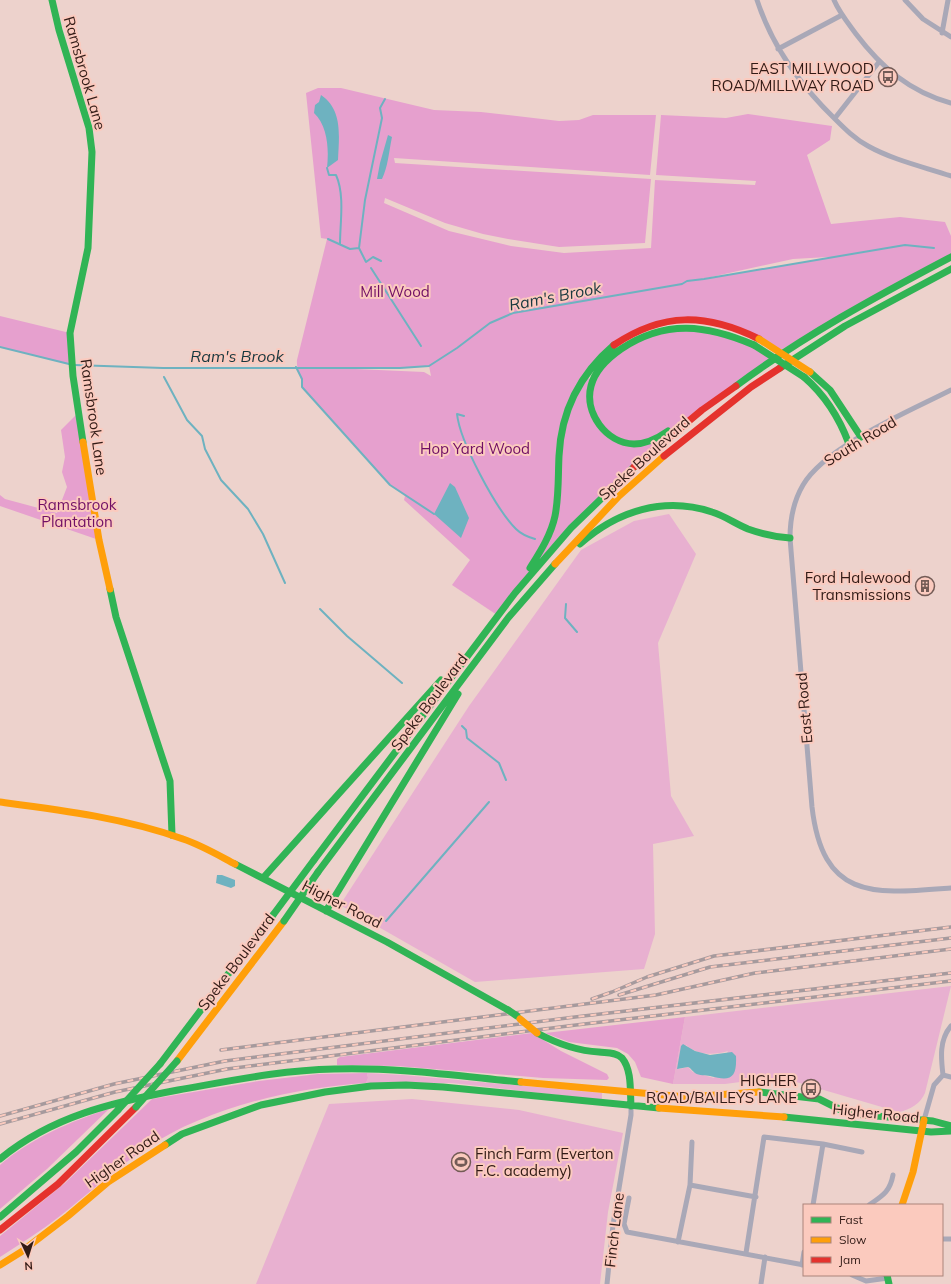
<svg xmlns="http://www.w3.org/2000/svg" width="951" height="1284" viewBox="0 0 951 1284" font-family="Mulish,sans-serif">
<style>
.green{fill:#e8b0d0;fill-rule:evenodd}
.forest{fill:#e6a0ce;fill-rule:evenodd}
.water{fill:#6eb2c0}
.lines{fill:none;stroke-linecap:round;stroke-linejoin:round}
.stream{stroke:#6eb2c0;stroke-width:2}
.street{stroke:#a9a8b7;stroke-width:5}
.fast{stroke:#30b455;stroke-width:7}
.slow{stroke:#ff9f0a;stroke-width:7}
.jam{stroke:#e5322d;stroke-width:7}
.rail-casing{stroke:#a69a9d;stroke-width:3.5}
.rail{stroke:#fbcabe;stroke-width:2;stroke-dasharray:6;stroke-linecap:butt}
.fast-bridge{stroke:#30b455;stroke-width:7}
.slow-bridge{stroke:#ff9f0a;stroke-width:7}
.labels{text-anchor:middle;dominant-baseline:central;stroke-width:4;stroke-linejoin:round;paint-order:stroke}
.poi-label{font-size:15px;fill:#321b16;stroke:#fbcabe;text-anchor:end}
.street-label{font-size:15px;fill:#321b16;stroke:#fbcabe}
.park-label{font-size:15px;fill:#710f65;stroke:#fbcabe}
.water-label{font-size:16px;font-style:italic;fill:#18383f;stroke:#fbcabe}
</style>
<rect width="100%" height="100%" fill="#edd2cc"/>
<!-- green -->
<path class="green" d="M669 514 696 554 658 643 671 796 694 836 653 844 655 934 644 969 475 982 340 905 469 706 581 550 634 521Z
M951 986 925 1093C921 1103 910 1110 899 1112L786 1079H763L725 1084H673L685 1017ZM686 1045C698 1056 715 1055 728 1051L714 1078 693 1072 688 1067 679 1069Z
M367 1073 403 1075 602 1093V1100L452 1083H366L368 1078Z
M412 1099 519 1110 623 1133 608 1212 600 1284H256L329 1104Z"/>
<!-- forest -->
<path class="forest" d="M318 88H341L434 110 481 112 559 121 579 120 593 115H656L650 175 394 158 395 163 651 179 645 243 559 247 508 239 483 234 445 223 385 198 384 203 449 231 511 246 564 253 651 248 655 180 755 185 756 181 656 175 661 115 726 118 748 114 832 126 830 140 807 155 831 224 900 217 945 222 951 236V254L939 263 856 307 779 351C762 341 746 331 727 325 674 309 615 329 584 376L592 380C620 334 679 316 729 334 737 337 747 340 754 345 760 349 765 355 770 360 666 432 575 516 497 615L452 585 470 560 404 500 405 496 390 485 302 387C302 377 296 370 297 360L327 239 321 238 306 93ZM828 257V258L702 279 793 259ZM429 366 431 376 424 372 310 367 400 368Z
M0 316 70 333 72 365 0 347Z
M79 412 99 540 0 506V495L5 499 57 513 67 487 62 472 65 457 61 430Z
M685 1017 673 1084 641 1077 635 1062 628 1054 617 1048 569 1042 545 1033Z
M532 1033 561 1051 607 1074 609 1078 607 1080 543 1078 397 1066 337 1065V1059L340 1057Z
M367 1073 368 1078 366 1083C293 1088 207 1107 145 1149 115 1169 88 1194 60 1216 41 1231 20 1244 0 1257V1236L65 1183 152 1099 259 1081 318 1074Z
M109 1109 47 1169 0 1209V1165C30 1139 71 1121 109 1109Z"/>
<!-- water -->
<path class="water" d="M321 95C343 110 339 136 338 160L327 168C329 150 328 126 314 113L315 105 319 102Z
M388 135 392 137C389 151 388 167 382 179H377L380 163Z
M450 483 455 487 469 518 461 538 434 514Z
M217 875H222L235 880V886L231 888 216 883Z
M683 1044 695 1051 710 1055 732 1052 736 1056C737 1078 731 1082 710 1076 706 1075 699 1076 695 1073 692 1071 691 1068 688 1067L677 1069 681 1046Z"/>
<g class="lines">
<!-- stream -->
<path class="stream" d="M327 168 329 175H336C345 195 340 223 340 244
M328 239 350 249 359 248
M381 261 373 257 366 262 359 248 365 200 382 118 380 108 385 99
M371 268 421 346
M0 347 69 364
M74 365 163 368H400L429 366 457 348 490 323 513 313 682 284 687 281 704 279 905 245 934 248
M296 367 302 379V387L390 485 434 514
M164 377 187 420 202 436 205 449 221 480 248 509 263 534 285 583
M464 416 457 414C460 442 496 509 516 529 522 535 528 537 535 539
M566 604 565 618 577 632
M320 609 347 636 402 683
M462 726 466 730 467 738 499 763 506 780
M386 921 489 802"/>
<!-- street -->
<path class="street" d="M757 0C772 46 800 85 835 119 845 129 855 139 868 146 893 160 924 167 951 176
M834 0C839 12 848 23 856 34 881 67 910 92 951 103
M905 0 923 19 951 37
M942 33 948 0
M778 49 842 15
M835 118 879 62
M951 390C910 411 826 446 803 485 793 502 790 519 790 538L812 807C823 901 874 894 951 888
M943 1075C941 1058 939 1040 951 1026
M924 1120 934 1085 943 1075 951 1077
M690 1185 756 1197
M629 1198 624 1224 627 1232 804 1265
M813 1205 823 1144
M869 1205C882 1196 890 1192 893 1175
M942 1239H951
M678 1242 690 1185 692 1142
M746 1253 764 1137 823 1144 862 1152
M802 1265 804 1252
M852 1275 866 1281 888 1278
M607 1284 613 1225 631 1115V1106
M761 1284 765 1257"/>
<!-- fast -->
<path class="fast" d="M52 0 59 30 89 128 92 152 88 248 70 333 73 376 83 442
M780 368 845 326 951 269
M810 372 830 390 861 437
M804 377C826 396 839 417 849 444
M736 386C803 336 877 296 951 257
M668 431C658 438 647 444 634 444 606 443 584 413 591 386 595 370 608 358 621 349 666 319 707 325 754 345
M580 544C617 511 664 496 712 512 725 516 736 524 748 529 762 534 776 537 790 538
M530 568C540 552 551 535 555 516 559 496 558 476 559 456 561 411 580 374 614 345
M110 589 116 617 170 781 172 835
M314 860 515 593 571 528 634 467
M235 864 387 942 508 1010
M318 872 508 618 555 564
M263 878 441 680
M326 911 458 694
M537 1033C556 1043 577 1051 599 1052 607 1053 616 1052 622 1058 632 1070 630 1091 631 1106
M160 1064 273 915
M759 1092 819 1099 841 1110 854 1114 933 1121 951 1126
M784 1117 931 1132 951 1131
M165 1145 182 1134 261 1105 325 1092 371 1086 406 1085 443 1087 659 1108
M0 1159C52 1116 114 1102 178 1090 230 1081 282 1070 334 1069 397 1067 459 1076 521 1082
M0 1217 76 1152 118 1110
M887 1275 889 1284"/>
<!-- slow -->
<path class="slow" d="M83 442 99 540 110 589
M555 564 618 497 664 456
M0 802C61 810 125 818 183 839 201 845 218 855 235 864
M177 1061 284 921
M521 1082 686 1097 759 1092
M659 1108 784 1117
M902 1205 913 1172 924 1120
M0 1265 21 1252 68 1216 108 1182 165 1145"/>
<!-- jam -->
<path class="jam" d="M614 345C663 312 706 313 759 339
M664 456 751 387 780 368
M634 467 702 410 736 386
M0 1230 58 1184 136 1107"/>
<!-- rail casing -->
<g class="rail-casing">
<path id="rail" d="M619 995 710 967 951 938
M592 999 612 992 647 977 714 956 951 927
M221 1050 656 995 755 973 951 949
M0 1116 114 1084 225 1061 575 1017 951 973
M0 1124 115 1092 227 1069 576 1025 951 981"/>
</g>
<!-- rail -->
<use href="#rail" class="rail"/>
<!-- fast-bridge -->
<path class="fast-bridge" d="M754 345 804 377
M273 915 314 860
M284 921 318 872
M508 1010 517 1016
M136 1107 177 1061
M118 1110 160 1064"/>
<!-- slow-bridge -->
<path class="slow-bridge" d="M759 339 810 372
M520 1019 537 1033"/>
</g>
<!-- icons -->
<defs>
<g id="bus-ring" transform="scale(1)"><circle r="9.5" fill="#fbcabe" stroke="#735b56" stroke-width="1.5"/><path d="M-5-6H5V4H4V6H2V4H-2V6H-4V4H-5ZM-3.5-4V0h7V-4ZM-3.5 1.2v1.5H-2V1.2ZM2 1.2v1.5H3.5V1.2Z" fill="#735b56"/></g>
<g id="building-ring" transform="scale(1)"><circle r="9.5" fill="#fbcabe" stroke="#735b56" stroke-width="1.5"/><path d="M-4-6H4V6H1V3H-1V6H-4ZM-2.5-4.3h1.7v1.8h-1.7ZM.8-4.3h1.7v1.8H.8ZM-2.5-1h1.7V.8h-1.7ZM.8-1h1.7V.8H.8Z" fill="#735b56"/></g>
<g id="stadium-ring" transform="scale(1)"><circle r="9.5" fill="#fbcabe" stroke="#735b56" stroke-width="1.5"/><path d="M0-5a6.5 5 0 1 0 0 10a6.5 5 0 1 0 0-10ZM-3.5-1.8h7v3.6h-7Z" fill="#735b56"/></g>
</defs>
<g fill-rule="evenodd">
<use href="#bus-ring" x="888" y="77"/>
<use href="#building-ring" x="925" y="586"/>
<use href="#bus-ring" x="811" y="1089"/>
<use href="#stadium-ring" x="461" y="1162"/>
</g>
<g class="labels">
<!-- poi labels -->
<g class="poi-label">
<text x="874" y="68">EAST MILLWOOD<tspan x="874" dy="17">ROAD/MILLWAY ROAD</tspan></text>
<text x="911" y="577">Ford Halewood<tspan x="911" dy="17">Transmissions</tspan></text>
<text x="797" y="1080">HIGHER<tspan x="797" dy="17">ROAD/BAILEYS LANE</tspan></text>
<text x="475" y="1153" text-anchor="start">Finch Farm (Everton<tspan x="475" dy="17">F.C. academy)</tspan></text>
</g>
<!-- street labels -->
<g class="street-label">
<text transform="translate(85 73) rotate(74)">Ramsbrook Lane</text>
<text transform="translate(94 417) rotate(82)">Ramsbrook Lane</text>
<text transform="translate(860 441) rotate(-31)">South Road</text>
<text transform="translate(644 458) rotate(-42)">Speke Boulevard</text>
<text transform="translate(429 702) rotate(-53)">Speke Boulevard</text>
<text transform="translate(804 708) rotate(-95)">East Road</text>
<text transform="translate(342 904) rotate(27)">Higher Road</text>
<text transform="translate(236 962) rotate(-53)">Speke Boulevard</text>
<text transform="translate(876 1113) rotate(6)">Higher Road</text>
<text transform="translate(122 1159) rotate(-35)">Higher Road</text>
<text transform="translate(614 1230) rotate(-83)">Finch Lane</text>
</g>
<!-- park labels -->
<g class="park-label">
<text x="395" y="291">Mill Wood</text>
<text x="475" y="448">Hop Yard Wood</text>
<text x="77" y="504">Ramsbrook<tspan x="77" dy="17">Plantation</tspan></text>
</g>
<!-- water labels -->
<g class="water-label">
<text transform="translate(555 296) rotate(-11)">Ram's Brook</text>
<text x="237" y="356">Ram's Brook</text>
</g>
</g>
<!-- legend -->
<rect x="803" y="1204" width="140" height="72" fill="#fbcabe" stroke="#ab847b"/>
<rect x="811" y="1217" width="20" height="6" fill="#30b455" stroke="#ab847b"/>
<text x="839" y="1224" font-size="12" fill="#321b16">Fast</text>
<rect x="811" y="1237" width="20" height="6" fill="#ff9f0a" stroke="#ab847b"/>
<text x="839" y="1244" font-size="12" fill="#321b16">Slow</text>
<rect x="811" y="1257" width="20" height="6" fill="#e5322d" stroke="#ab847b"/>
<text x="839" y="1264" font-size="12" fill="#321b16">Jam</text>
<!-- north arrow -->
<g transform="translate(28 1256) rotate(176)" stroke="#fbcabe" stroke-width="3" paint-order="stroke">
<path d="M0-3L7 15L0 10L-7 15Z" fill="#321b16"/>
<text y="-6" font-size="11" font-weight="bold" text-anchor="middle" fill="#321b16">N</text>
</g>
</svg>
